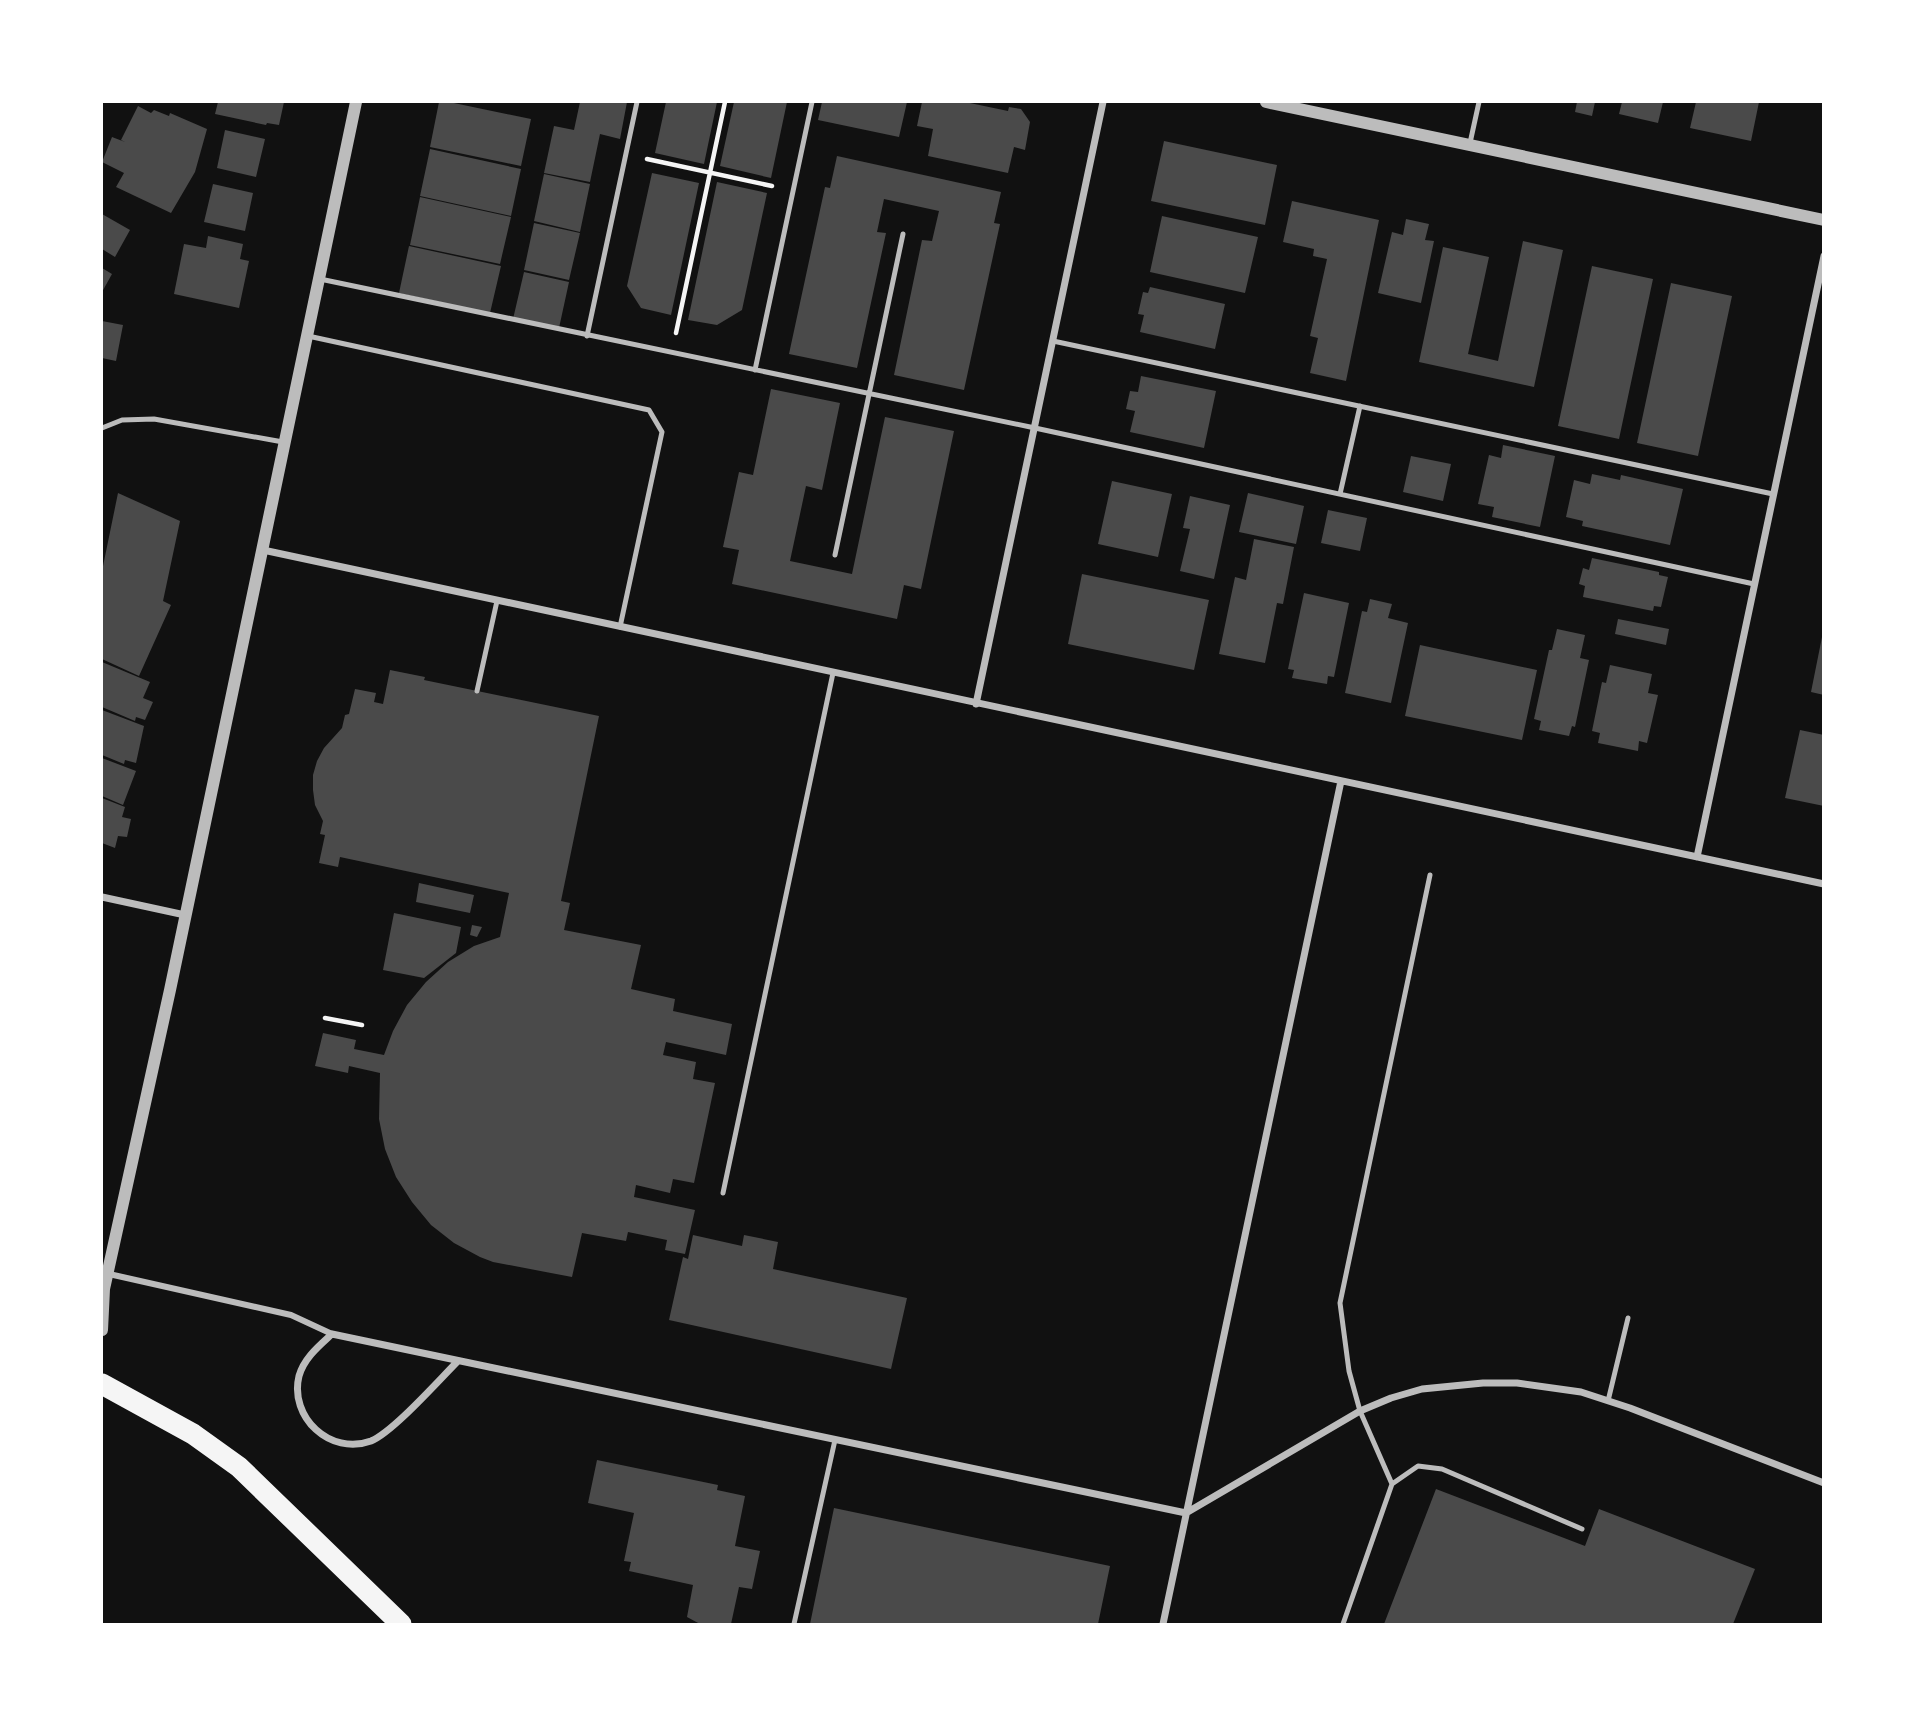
<svg xmlns="http://www.w3.org/2000/svg" width="1925" height="1726" viewBox="0 0 1925 1726" font-family="Spectral,serif">
<style>
.building{fill:#4a4a4a}
.lines{fill:none;stroke-linecap:round;stroke-linejoin:round}
.path{stroke:#f5f5f5;stroke-width:4.5}
.service{stroke:#bcbcbc;stroke-width:5}
.pedestrian{stroke:#bcbcbc;stroke-width:6}
.minor{stroke:#bcbcbc;stroke-width:7}
.tertiary{stroke:#bcbcbc;stroke-width:12}
.motorway{stroke:#f5f5f5;stroke-width:21}
</style>
<rect width="100%" height="100%" fill="#111"/>
<!-- building -->
<path class="building" d="M218 102H284L279 125 267 123 266 125 215 114Z
M439 102H449L531 119 521 166 430 147Z
M580 102H627L620 139 600 134 590 182 544 173 554 126 574 130Z
M666 102H717L704 164 655 153Z
M734 102H787L771 178 720 166Z
M822 102H907L899 137 818 120Z
M922 102H965L1008 111 1009 107 1021 109 1030 122 1025 150 1014 147 1008 173 928 156 933 129 917 126Z
M1577 102H1595L1592 116 1575 112Z
M1622 102H1663L1658 123 1619 114Z
M1696 102H1759L1751 141 1690 128Z
M138 106 151 113 154 110 169 116 170 113 207 129 195 172 171 213 116 187 124 173 102 162 112 137 125 142 121 140Z
M225 130 265 139 256 177 217 168Z
M1164 141 1277 165 1265 225 1151 201Z
M430 149 521 169 511 216 420 196Z
M837 156 1001 192 994 223 1000 224 964 390 894 375 922 240 932 241 939 211 884 199 877 232 886 233 857 368 789 354 825 187 830 188Z
M652 173 699 183 671 315 641 308 627 286Z
M544 174 590 184 580 232 534 221Z
M717 182 767 193 742 310 717 325 688 320Z
M213 184 253 193 245 231 204 222Z
M420 197 511 217 500 264 410 245Z
M1292 201 1379 220 1346 381 1310 373 1318 338 1310 336 1327 259 1313 256 1314 249 1283 242Z
M102 214 130 230 115 257 102 249Z
M1162 216 1258 237 1245 293 1150 272Z
M1406 219 1429 224 1425 240 1434 241 1421 303 1378 293 1392 232 1403 235Z
M534 223 580 233 569 280 524 270Z
M208 236 243 244 240 259 249 261 239 308 174 294 184 244 206 248Z
M1523 241 1563 250 1534 387 1419 362 1443 247 1489 257 1468 354 1498 361Z
M409 246 501 266 490 313 399 293Z
M1592 266 1653 279 1619 439 1558 426Z
M102 268 112 274 102 292Z
M524 272 569 282 559 328 513 319Z
M1671 283 1732 296 1698 456 1637 443Z
M1150 287 1225 304 1215 349 1140 332 1144 315 1138 314 1143 292 1148 293Z
M102 321 123 325 116 361 102 358Z
M1141 376 1216 391 1204 448 1130 432 1135 411 1126 409 1130 391 1138 392Z
M771 389 840 403 822 490 806 486 790 561 852 574 885 417 954 431 921 589 904 585 897 619 732 584 739 550 723 547 739 472 753 475Z
M1503 445 1555 456 1540 527 1492 517 1494 507 1478 504 1489 455 1501 458Z
M1411 456 1451 464 1443 501 1403 492Z
M1592 474 1620 480 1621 475 1683 489 1670 545 1582 526 1583 521 1566 517 1574 480 1590 484Z
M1112 481 1172 494 1158 557 1098 544Z
M118 493 180 521 163 601 171 605 139 676 102 659V571Z
M1248 493 1304 506 1296 544 1239 532Z
M1190 496 1230 505 1214 579 1180 571 1190 529 1183 528Z
M1328 510 1367 518 1360 551 1321 543Z
M1254 539 1294 547 1283 604 1277 603 1265 663 1219 654 1235 577 1246 580Z
M1592 558 1659 572V575L1668 577 1661 607 1654 606 1653 611 1583 597 1585 586 1579 584 1583 568 1589 570Z
M1082 574 1209 600 1194 670 1068 644Z
M1304 593 1349 603 1334 677 1328 676 1327 684 1292 678 1294 670 1288 669Z
M1370 599 1392 604 1388 618 1408 623 1391 703 1345 693 1362 611 1367 612Z
M1618 619 1669 629 1666 645 1615 634Z
M1557 629 1585 635 1580 658 1589 660 1575 727 1572 726 1569 736 1539 730 1541 721 1534 719 1549 650H1552Z
M1822 637H1824V695L1811 692Z
M1420 645 1537 670 1522 740 1405 716Z
M102 662 150 682 143 698 153 702 145 720 136 717 135 721 102 707Z
M1610 665 1652 674 1648 693 1658 695 1647 743 1639 741 1638 751 1598 743 1600 733 1592 731 1602 682 1606 683Z
M390 670 425 677 424 680 599 716 561 901 570 903 564 930 641 945 631 989 675 999 673 1011 732 1024 726 1055 666 1042 663 1055 696 1062 693 1079 715 1083 694 1183 673 1179 670 1193 636 1185 634 1197 695 1210 685 1254 665 1250 667 1240 628 1232 626 1241 582 1233 572 1277 493 1262 480 1257 454 1243 431 1225 412 1202 396 1177 385 1149 379 1119 380 1073 349 1066 348 1073 315 1066 323 1033 356 1040 354 1049 384 1055 393 1031 407 1005 426 982 448 962 474 946 500 937 509 893 340 857 338 867 319 863 325 835 320 834 323 821 315 805 313 790V775L317 761 324 748 342 728 345 715 349 714 355 689 376 693 374 702 383 704Z
M102 710 144 726 136 763 125 760 124 764 102 755Z
M1800 730 1824 735V806L1785 798Z
M102 758 136 771 123 805 102 796Z
M102 798 125 807 122 817 131 819 127 837 118 836 115 848 102 843Z
M419 883 474 895 470 913 416 902Z
M394 913 461 927 456 953 424 978 383 970Z
M472 925 482 927 477 937 470 935Z
M693 1235 742 1246 744 1235 778 1242 773 1269 907 1298 891 1369 669 1320 683 1257 688 1259Z
M597 1460 718 1485 717 1490 745 1496 735 1546 760 1551 752 1589 739 1587 731 1624H700L687 1617 693 1585 629 1571 631 1562 624 1561 634 1513 588 1503Z
M1436 1489 1585 1546 1599 1509 1755 1569 1733 1624H1384Z
M834 1508 1110 1566 1098 1624H810Z"/>
<g class="lines">
<!-- path -->
<path class="path" d="M647 159 772 186
M676 333 725 102
M325 1018 362 1025"/>
<!-- service -->
<path class="service" d="M1470 143 1479 102
M320 279 1035 428 1754 584
M308 336 649 410 662 432 620 627
M587 336 637 102
M1053 341 1773 494
M755 370 812 102
M102 428 122 420 154 419 283 442
M1340 494 1360 406
M835 555 903 234
M477 691 497 601
M723 1193 833 673
M1608 1401 1628 1318
M1392 1484 1360 1411 1349 1371 1340 1303 1430 875
M794 1624 835 1440
M1343 1624 1392 1484 1418 1466 1442 1469 1582 1529"/>
<!-- pedestrian -->
<path class="pedestrian" d="M109 1274 291 1315 332 1334"/>
<!-- minor -->
<path class="minor" d="M263 550 1824 884
M976 704 1103 102
M1697 857 1824 256
M102 897 185 915
M458 1361C439 1380 393 1432 371 1441 330 1456 289 1417 299 1376 304 1358 319 1346 332 1334L1186 1513 1360 1411 1391 1398 1422 1389 1483 1383H1517L1581 1392 1630 1408 1824 1483
M1163 1624 1341 781"/>
<!-- tertiary -->
<path class="tertiary" d="M1266 102 1824 220
M102 1330 104 1289 170 990 356 102"/>
<!-- motorway -->
<path class="motorway" d="M102 1384 193 1434 239 1467 401 1624"/>
</g>
<!-- border -->
<rect width="1925" height="1726" fill="none" stroke="#ffffff" stroke-width="206"/>
</svg>
